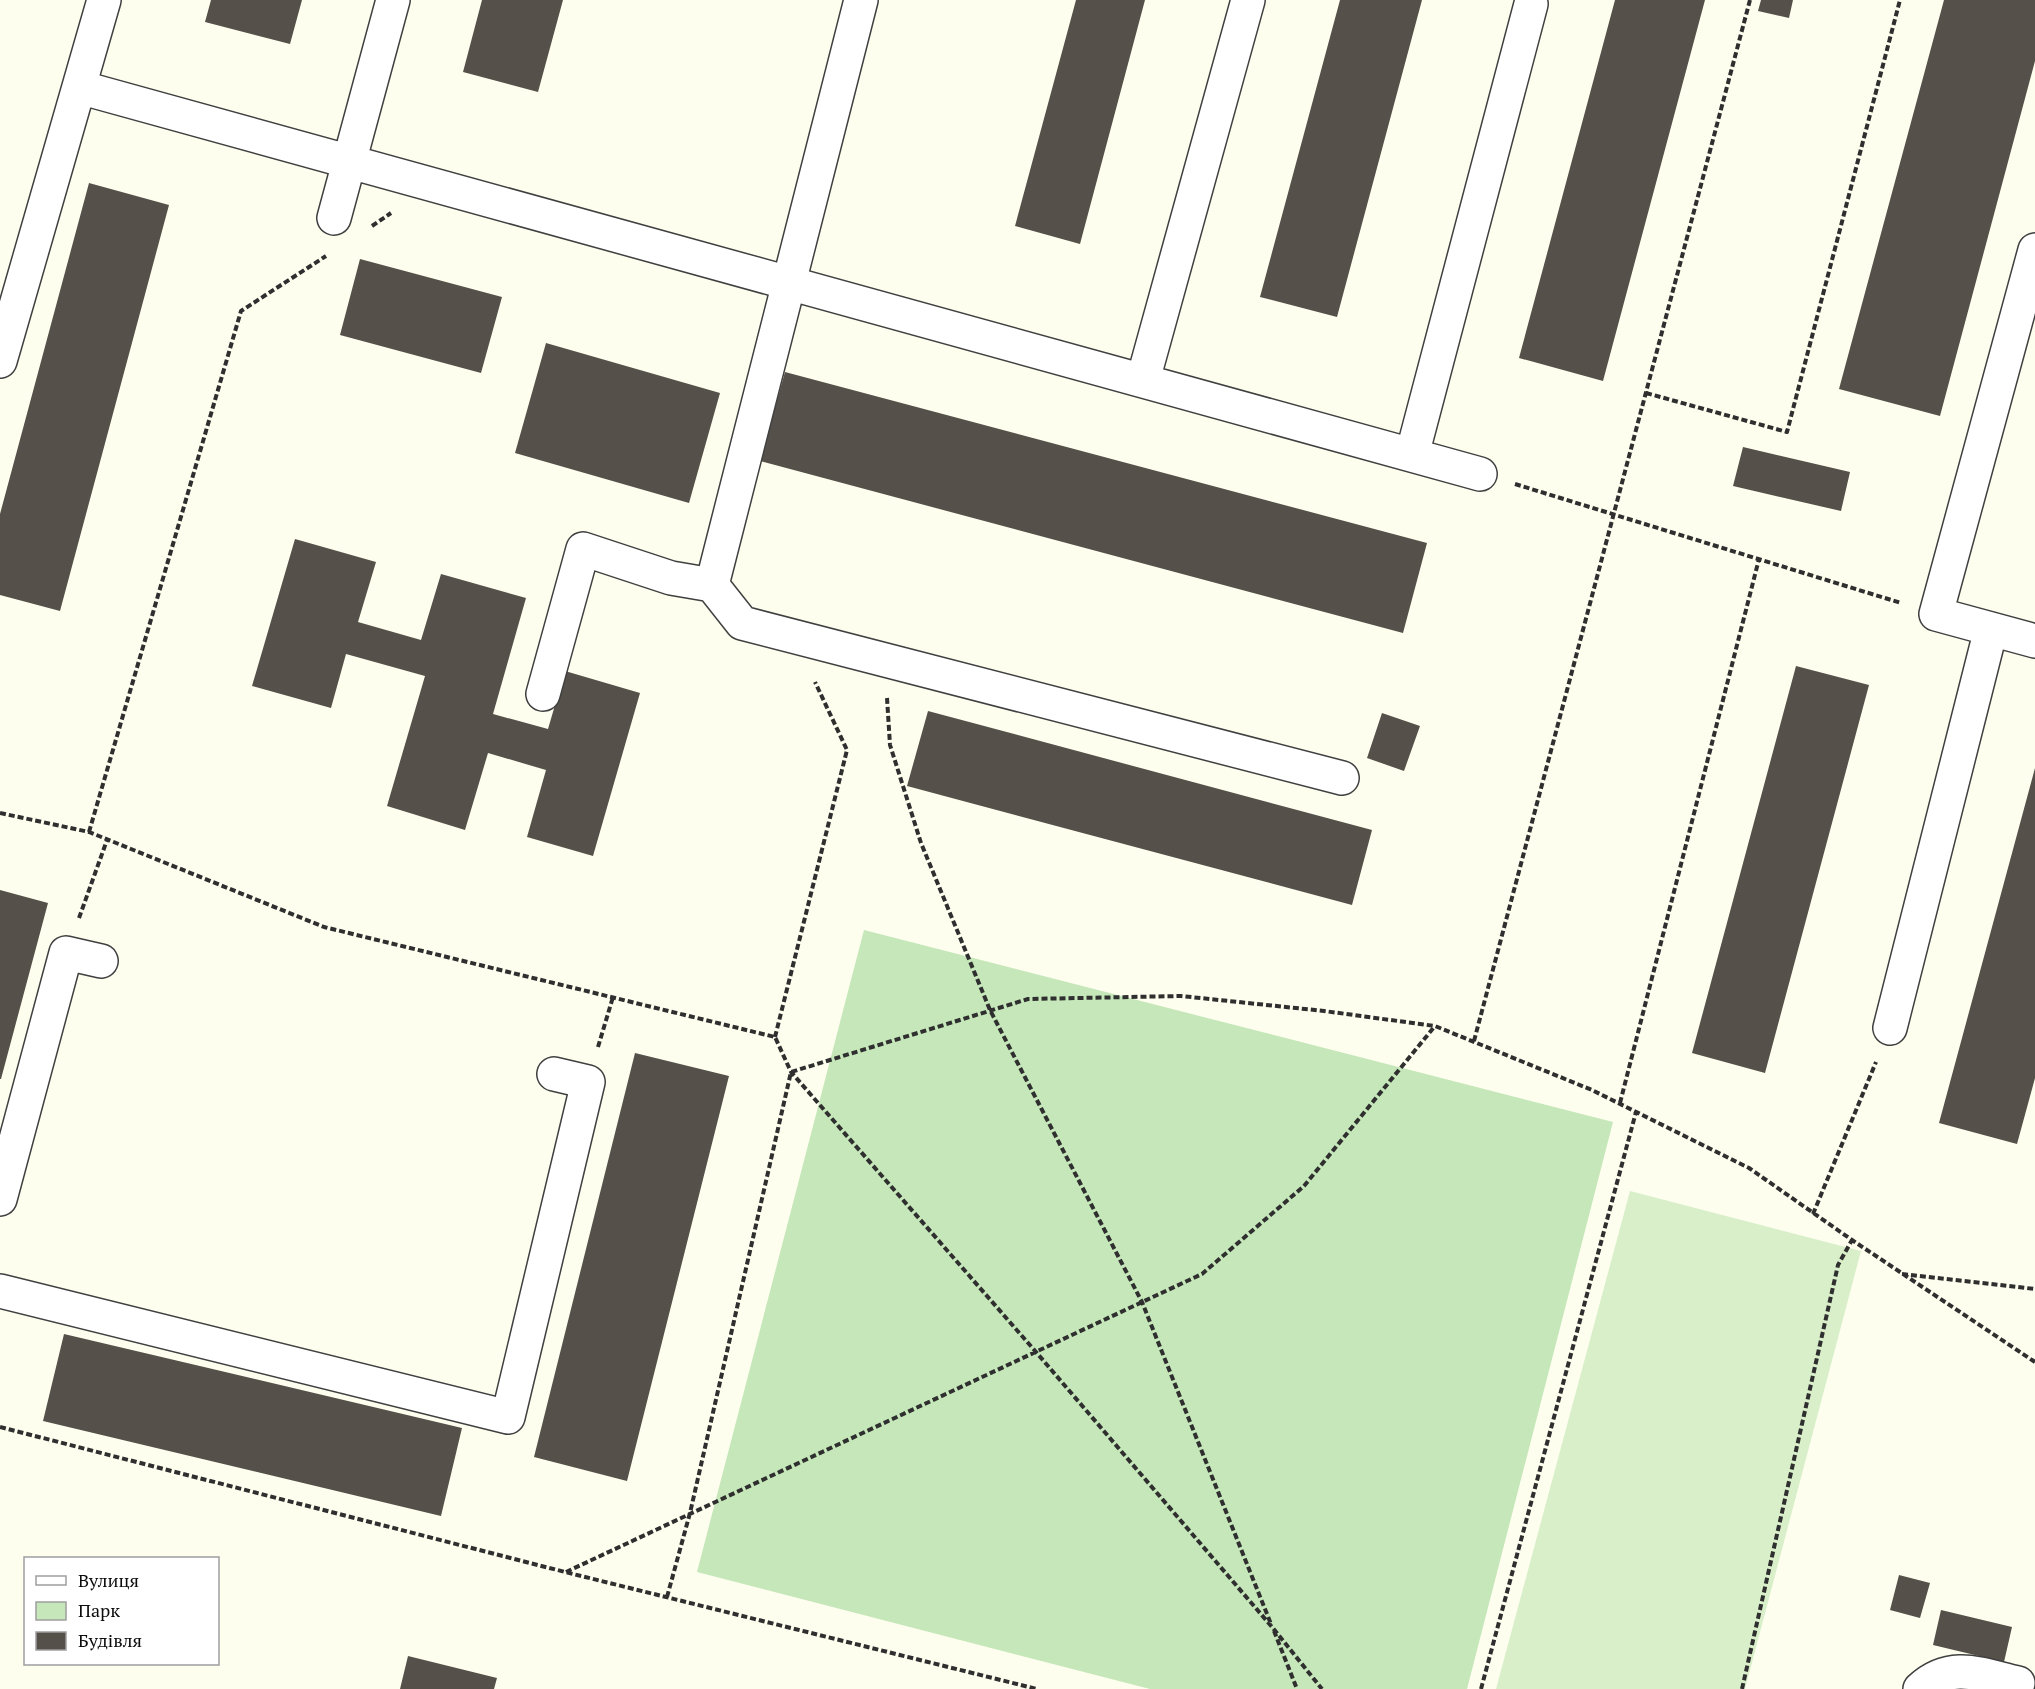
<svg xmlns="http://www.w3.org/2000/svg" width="2035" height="1689" viewBox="0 0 2035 1689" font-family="'PT Serif',serif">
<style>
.green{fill:#c5e7b9}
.pitch{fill:#d9efca}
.building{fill:#55514a}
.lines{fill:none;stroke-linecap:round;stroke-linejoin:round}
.minor-casing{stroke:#404040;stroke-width:36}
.path{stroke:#2f2f2f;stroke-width:4;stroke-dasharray:6 3;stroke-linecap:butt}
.minor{stroke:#fff;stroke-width:33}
</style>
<rect width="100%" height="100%" fill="#fdfeee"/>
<!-- green -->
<path class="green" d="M864 930 1613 1122 1467 1689H1150L697 1572Z"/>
<!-- pitch -->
<path class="pitch" d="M1630 1191 1861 1251 1745 1689H1496Z"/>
<!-- building -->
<path class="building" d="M211 0H302L290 44 205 22Z
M482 0H563L538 92 463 72Z
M1076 0H1145L1080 244 1015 226Z
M1340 0H1422L1337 317 1260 297Z
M1615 0H1705L1603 381 1519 358Z
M1761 0H1793L1789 18 1758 11Z
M1944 0H2035V61L1940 416 1839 389Z
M89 183 169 205 60 611 0 595V514Z
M360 259 502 297 481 373 340 335Z
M546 343 720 393 689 503 515 453Z
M785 372 1427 543 1403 633 760 461Z
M1743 447 1850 472 1841 511 1733 486Z
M295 539 376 562 358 622 421 640 441 574 526 598 493 714 548 729 565 671 640 693 593 856 527 837 546 770 488 753 465 830 387 806 425 676 346 654 331 708 252 686Z
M1796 666 1869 685 1765 1073 1692 1053Z
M928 711 1372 830 1352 905 907 786Z
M1382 713 1420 726 1404 771 1367 758Z
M2035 768V1078L2017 1144 1939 1123Z
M0 890 48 903 1 1079H0Z
M635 1053 729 1076 627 1481 534 1457Z
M64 1334 462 1428 441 1516 43 1421Z
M1899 1575 1930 1583 1920 1618 1890 1610Z
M1941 1610 2012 1627 2004 1662 1933 1645Z
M408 1656 497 1678 494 1689H400Z"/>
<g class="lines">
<!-- minor casing -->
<g class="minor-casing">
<path id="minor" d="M861 0 712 585 742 623 1342 778
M79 87 1480 474
M334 218 393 0
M2035 250 1936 614 2035 641
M0 361 104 0
M1143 380 1248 0
M1412 455 1531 4
M543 694 583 549 671 578 712 585
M1890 1028 1991 629
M0 1199 66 953 101 961
M0 1291 508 1417 588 1082 554 1074
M1920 1689C1951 1660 1982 1675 2018 1683"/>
</g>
<!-- path -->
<path class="path" d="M372 226 391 213
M1646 393 1787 432 1900 0
M1515 484 1901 603
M887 698 890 745 921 843 990 1010 1142 1302 1271 1624
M0 813 89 832 324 927 775 1037 791 1072 1036 1352 1272 1627 1322 1689
M89 832 241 311 326 256
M79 918 107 840
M775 1037 847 750 815 682
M1474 1041 1750 0
M598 1047 613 997
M1620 1103 1759 559
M1813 1214 1876 1062
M1902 1274 2035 1289
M0 1427 565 1572 1037 1689
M566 1572 1202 1274 1304 1186 1435 1026
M667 1597 690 1513 791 1072 1028 999 1181 996 1324 1011 1435 1026 1592 1090 1749 1168 1852 1240 2035 1362
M1274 1631 1297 1689
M1481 1689 1636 1112
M1742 1689 1838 1265 1852 1240"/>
<!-- minor -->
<use href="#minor" class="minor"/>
</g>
<!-- legend -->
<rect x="24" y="1557" width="195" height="108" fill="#ffffff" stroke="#9e9e9e" stroke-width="1.5"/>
<rect x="36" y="1576" width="30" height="9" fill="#ffffff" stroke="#9e9e9e" stroke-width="1.5"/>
<text x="78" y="1587" font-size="18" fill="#0d0d0d">Вулиця</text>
<rect x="36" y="1602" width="30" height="18" fill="#c5e7b9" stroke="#9e9e9e" stroke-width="1.5"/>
<text x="78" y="1617" font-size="18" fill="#0d0d0d">Парк</text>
<rect x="36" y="1632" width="30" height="18" fill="#55514a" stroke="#9e9e9e" stroke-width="1.5"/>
<text x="78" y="1647" font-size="18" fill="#0d0d0d">Будівля</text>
</svg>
